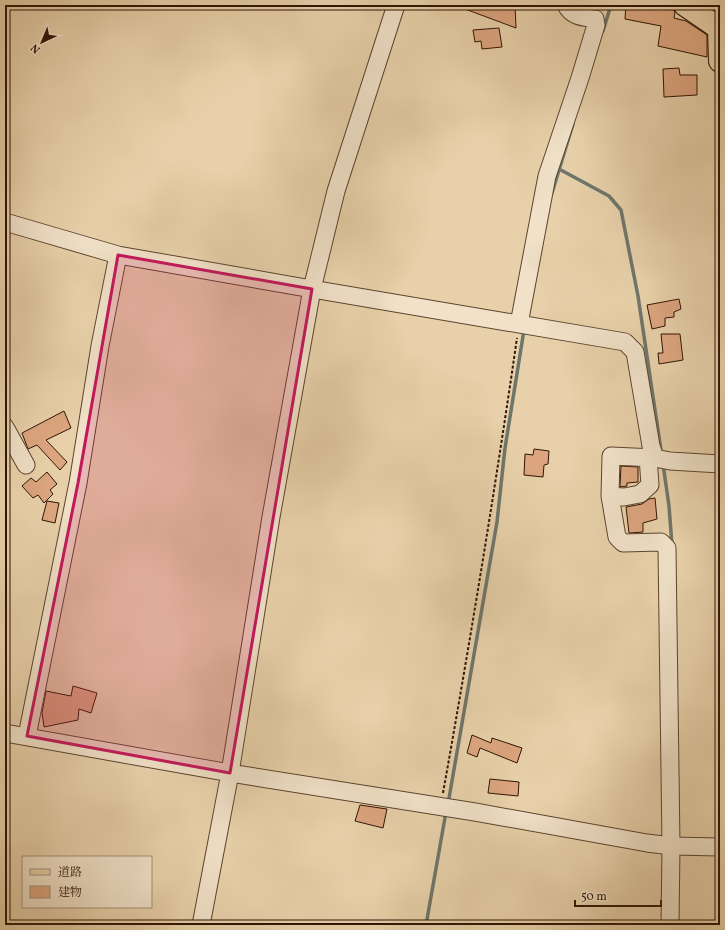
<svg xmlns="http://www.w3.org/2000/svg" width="725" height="930" viewBox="0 0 725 930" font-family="Vollkorn,'Noto Serif JP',serif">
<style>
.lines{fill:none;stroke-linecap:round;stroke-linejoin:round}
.stream{stroke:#6e766c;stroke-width:3.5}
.building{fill:#dda680;stroke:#2e1505}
.minor-casing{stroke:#5c442e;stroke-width:19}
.major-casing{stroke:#2e1505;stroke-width:24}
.path{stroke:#2e1505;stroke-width:2;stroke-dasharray:3 2;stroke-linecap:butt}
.minor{stroke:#f0e1c8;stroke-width:17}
.major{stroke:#e8d1aa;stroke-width:22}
.marked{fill:#c2185b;fill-opacity:0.2;stroke:#c2185b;stroke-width:3;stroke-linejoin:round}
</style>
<rect width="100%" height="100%" fill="#e8d1aa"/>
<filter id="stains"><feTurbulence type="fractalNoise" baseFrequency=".005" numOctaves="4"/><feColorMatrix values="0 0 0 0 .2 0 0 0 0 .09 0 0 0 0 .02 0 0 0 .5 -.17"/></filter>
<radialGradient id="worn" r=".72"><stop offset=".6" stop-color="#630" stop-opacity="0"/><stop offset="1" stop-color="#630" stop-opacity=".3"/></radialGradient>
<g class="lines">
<!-- stream -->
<path class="stream" d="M603 31 611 5
M559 169 609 196 621 210 638 296 661 450
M552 193 573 124
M663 464 669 506 672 545
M448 804 497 522 505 448 524 330
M426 925 446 812"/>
</g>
<!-- building -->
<path class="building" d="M457 5H515L516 28 457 6Z
M626 5H658V8L674 10 675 12 674 18 686 21 707 35V57L658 46 661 26 625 19Z
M499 28 502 47 482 49 481 41 475 42 473 30Z
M679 68 680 75H697V95L664 97 663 69Z
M679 299 681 309 674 312V317L665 318V326L652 329 647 305Z
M661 334H680L683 360 659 364 658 353H663Z
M64 411 71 428 46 440 67 462 60 470 37 445 28 449 22 433Z
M534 449 549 451 548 464 544 465 543 477 524 475 525 454 533 455Z
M621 466 638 467V482L627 483V486L620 487Z
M47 472 57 484 50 490 53 494 44 503 38 495 33 498 22 486 31 478 36 482Z
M655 498 657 519 643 523V532L629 533 626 507 642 504 649 499Z
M47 501 59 503 55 523 42 520Z
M73 686 97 693 91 713 79 709 78 720 44 727 42 713 46 691 71 696Z
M472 735 491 743 492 738 522 748 517 763 480 748 477 757 467 753Z
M490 779 519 782 518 796 488 793Z
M360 805 387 809 383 828 355 821Z"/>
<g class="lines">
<!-- minor casing -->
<g class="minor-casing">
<path id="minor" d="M5 222 118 255 312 289 625 342 635 352 651 446 655 458 670 461 720 464
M519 324 547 176 580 78 596 25 595 19C583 17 572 17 566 5
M5 427 26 465
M655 458 611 456 610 496 617 537 623 543 661 542 667 548 671 846 670 925
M610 496 624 497 640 494 650 485 648 457
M5 733 230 773 475 812 647 843 671 846 720 847
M27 736 78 483 100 346 118 255
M201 925 230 773 271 517 312 289 336 191 396 5"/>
</g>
<!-- major casing -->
<g class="major-casing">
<path id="major" d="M685 5 720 29
M719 29 720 61"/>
</g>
<!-- path -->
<path class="path" d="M443 793C470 642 495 490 517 338"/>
<!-- minor -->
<use href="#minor" class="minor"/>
<!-- major -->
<use href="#major" class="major"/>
</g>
<!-- marked area -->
<path class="marked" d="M118 255 312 289 230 773 27 736 78 483Z"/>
<!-- margin -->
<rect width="725" height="930" fill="none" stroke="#e8d1aa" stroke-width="20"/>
<rect x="6" y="6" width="713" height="918" fill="none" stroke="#2e1505" stroke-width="2"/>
<rect x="10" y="10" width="705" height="910" fill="none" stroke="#2e1505"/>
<!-- legend -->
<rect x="22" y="856" width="130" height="52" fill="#f0e1c8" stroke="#a28f7a"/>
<rect x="30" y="869" width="20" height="6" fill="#e8d1aa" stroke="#a28f7a"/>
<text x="58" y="876" font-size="12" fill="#2e1505">道路</text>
<rect x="30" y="886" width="20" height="12" fill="#dda680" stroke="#a28f7a"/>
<text x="58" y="896" font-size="12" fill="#2e1505">建物</text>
<!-- north arrow -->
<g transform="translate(42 42) rotate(224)" stroke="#f0e1c8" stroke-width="3" paint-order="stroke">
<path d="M0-3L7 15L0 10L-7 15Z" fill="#2e1505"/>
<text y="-6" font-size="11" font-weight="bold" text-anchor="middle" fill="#2e1505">N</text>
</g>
<!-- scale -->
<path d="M575 900v6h86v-6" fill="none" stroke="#2e1505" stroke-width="2"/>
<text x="581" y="900" font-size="12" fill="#2e1505" stroke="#f0e1c8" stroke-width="3" paint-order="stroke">50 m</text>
<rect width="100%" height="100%" filter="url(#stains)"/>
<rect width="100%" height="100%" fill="url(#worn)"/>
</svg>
